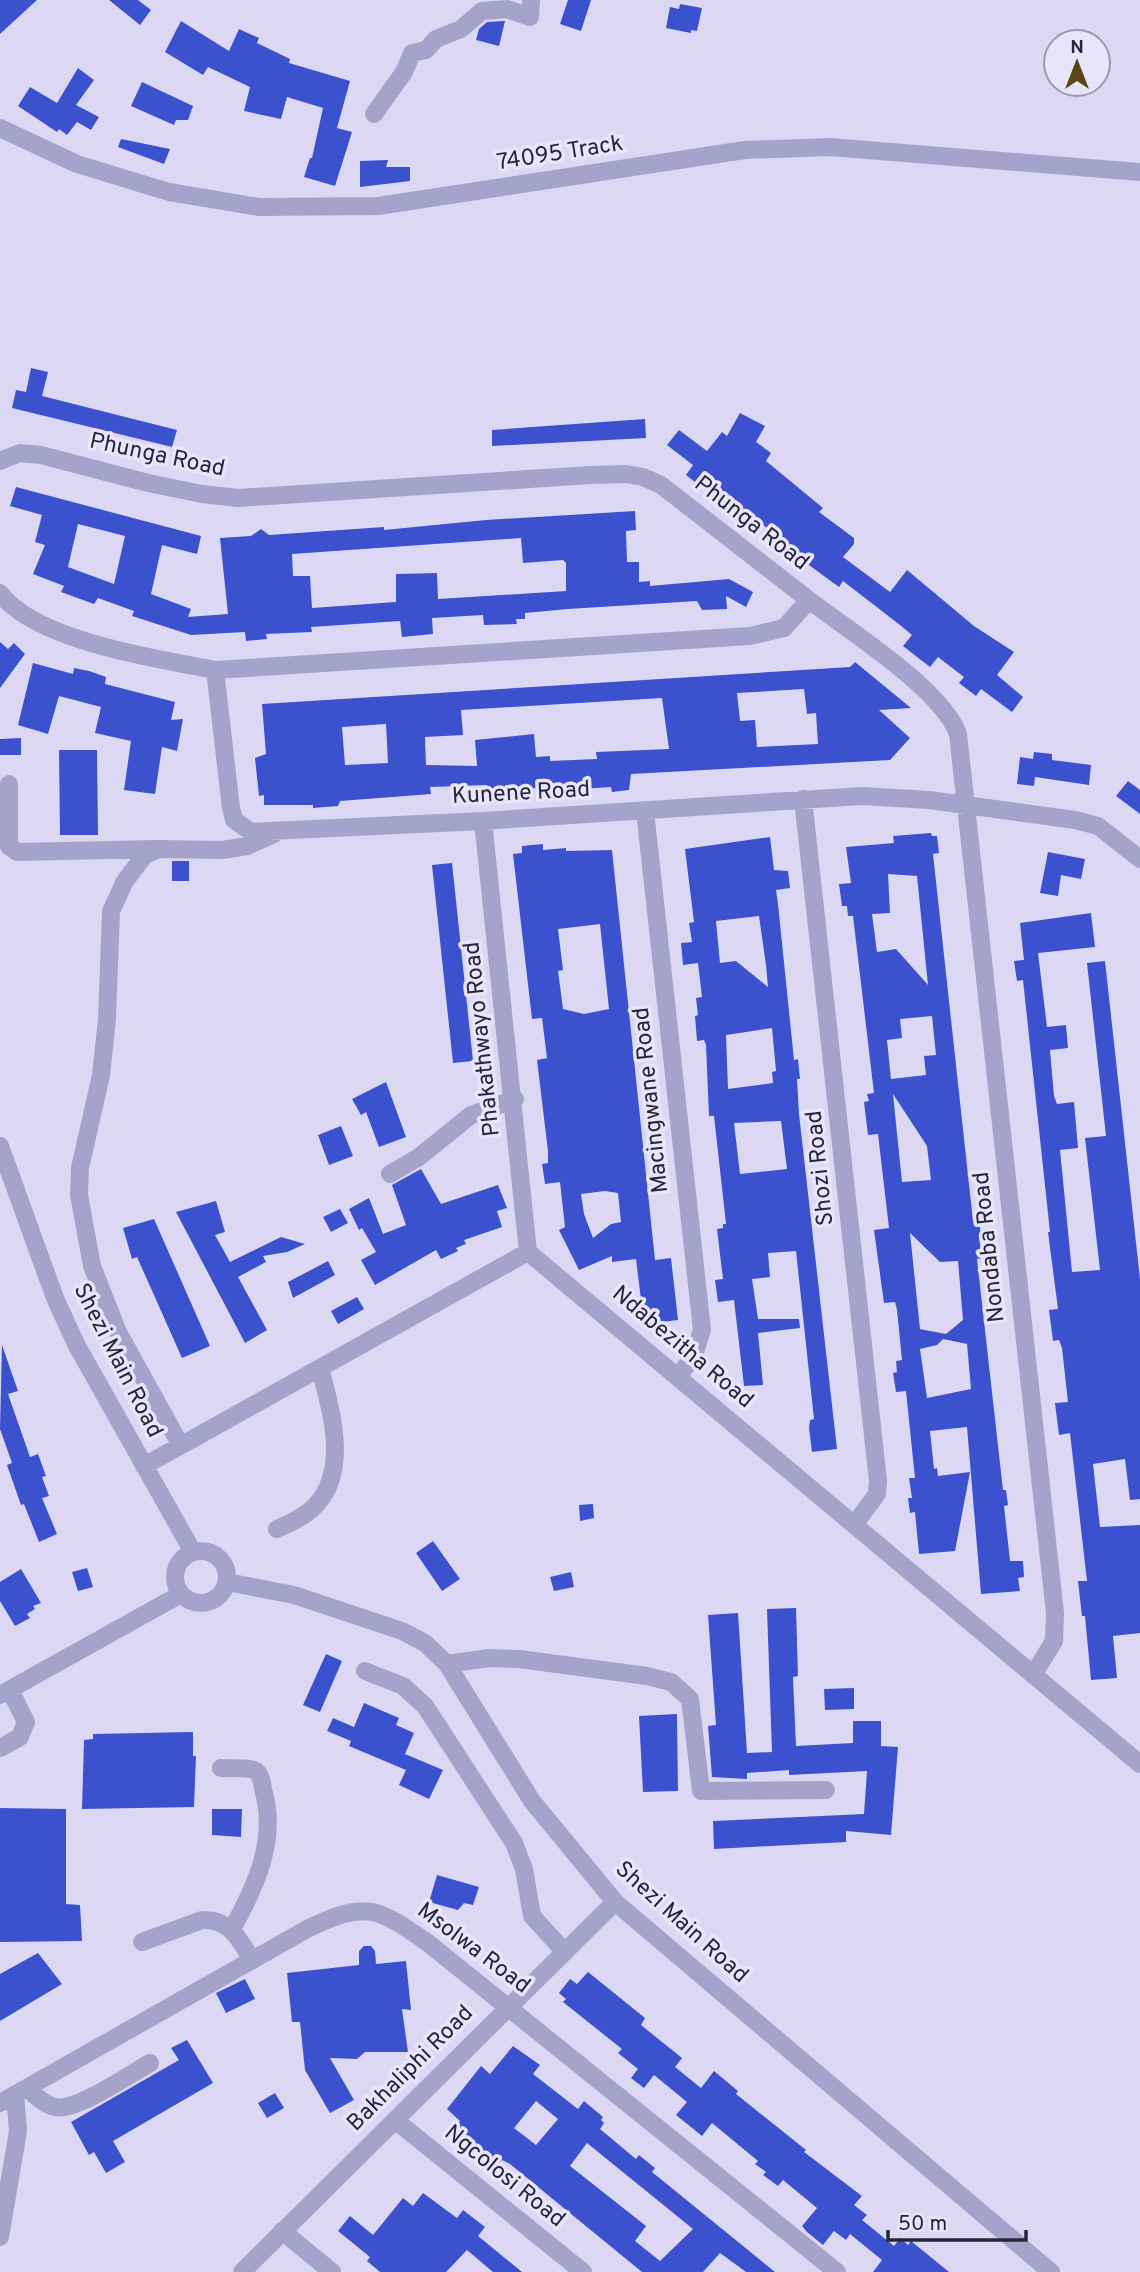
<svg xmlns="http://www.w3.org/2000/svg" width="1140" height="2272" viewBox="0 0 1140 2272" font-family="Overpass,sans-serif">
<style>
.building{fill:#3b51ce;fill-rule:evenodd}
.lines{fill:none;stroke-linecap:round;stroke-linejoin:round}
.minor{stroke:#a6a3cb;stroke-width:18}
.labels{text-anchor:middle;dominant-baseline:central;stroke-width:7;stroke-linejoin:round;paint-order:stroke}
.street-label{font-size:23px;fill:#262736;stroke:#e8e4fa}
</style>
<rect width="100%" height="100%" fill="#dcd8f3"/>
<!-- building -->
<path class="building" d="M0 0H37L0 34Z
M109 0H138L151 10 140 25Z
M568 0H591L581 31 560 24Z
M680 4 702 8 697 31 691 30V33L666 28 670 7 679 9Z
M181 21 229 51 239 29 259 38 257 43 290 59 289 63 350 81 337 128 352 132 335 186 304 177 310 158H312L323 108 287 97 281 119 244 111 250 87 208 67 203 75 165 52Z
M505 21 499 46 476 40 479 29 487 22Z
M78 68 94 80 76 105 99 117 91 130 77 122 67 135 59 129 57 132 18 106 30 87 57 103Z
M142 82 193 106 188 120H176L174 125 131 106Z
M121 139 170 149 164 164 118 147Z
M388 160 386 167H410V181L360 187V161Z
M31 368 48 372 42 396 177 430 172 447 12 408 16 390 26 392Z
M740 413 765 426 756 442 771 453 766 461 823 508 819 512 854 538V544L843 557 890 592 907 570 974 626 1014 652 997 675 1023 697 1012 712 981 689 976 696 959 683 964 677 938 657 930 667 903 646 912 635 900 625 843 581 839 587 780 544 775 545 774 533 751 516 743 520 686 475 693 465 667 445 679 430 707 451 722 432 727 436Z
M645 419 646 438 492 446V430Z
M16 487 201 536 197 554 162 545 151 594 191 609 188 617 228 614 220 538 251 536 261 529 269 535 384 527V530L486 520 635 511 636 530 626 531 627 562H639V582L650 581V586L729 579 753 592 746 607 726 596 727 609 702 610 697 601 568 609 525 613V619H516L517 624 484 625 483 615 432 618 433 634 402 637 400 621 311 627 312 632 266 634 267 639 246 641 245 632 191 635 132 616 134 611 98 598 94 604 61 592 64 586 33 574 45 545 35 542 42 515 10 506ZM78 524 125 536 114 584 68 567ZM521 538 523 563 563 560 566 563V591L438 599 437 573 396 574V602L312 608 310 576H293L292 554Z
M0 642 8 649 14 643 25 654 0 688Z
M855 662 911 708 879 710 910 738 890 760 631 774 629 790 612 792 611 787 536 792V788L488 793 487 785 430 787 431 794 340 801 338 806 313 808V805H264V795L259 796 255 758 266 754 262 704 850 667ZM804 689 807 714 816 713 818 744 757 747 755 720 740 721 737 693ZM662 698 669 749 596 752 597 759 550 761V756L536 757 534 734 475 740 477 766 426 765 425 737 463 735 461 710ZM386 724 388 763 345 765 342 727Z
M33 663 73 674 74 668 89 671 106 677 105 684 175 702 171 720 183 719 177 751 162 747 155 794 124 790 131 741 95 733 101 707 59 696 48 734 18 725Z
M21 738V755H0V739Z
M59 750H97L98 835H60Z
M1034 752 1052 754V760L1091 765 1089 785 1035 777 1034 786 1017 784 1020 757 1033 759Z
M1128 781 1140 790V814L1116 796Z
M931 833 932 836H937L939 853 933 854 973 1221H979L981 1237H979L982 1258 977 1259 1003 1490H1006L1008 1505 1004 1506 1010 1561H1023L1024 1577 1018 1578 1020 1591 981 1594 967 1427 930 1431 934 1469 937 1468 938 1476 970 1472 955 1551 919 1554 915 1512 910 1513 908 1498H912L909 1478H915L906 1391 896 1392 893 1373 897 1372 896 1361 902 1360 897 1310 895 1302 884 1303 874 1230 889 1228 878 1134 868 1135 864 1102 869 1101 867 1094 874 1093 853 916H848L847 906H842L839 884 851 883 846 847 894 843 893 836ZM888 874 917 876 928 985 896 949 877 952 872 914 890 913ZM932 1016 936 1055 924 1056 926 1075 891 1079 887 1040 902 1038 900 1019ZM893 1094 927 1146 931 1180 902 1182ZM910 1233 940 1262 958 1261 963 1320 946 1334 920 1329ZM943 1339 967 1344 971 1389 927 1398 920 1349 937 1345Z
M770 837 774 870 788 871 790 888 776 890 778 904 794 1060 798 1059 800 1079H797L799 1114 837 1449 812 1452 809 1428 810 1420 814 1419 796 1251 768 1253 770 1277 752 1279 758 1319H799L800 1328 758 1333 763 1385 744 1386 734 1300 718 1302 715 1280 723 1279 717 1229 723 1228V1224H726L714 1116H709L706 1045 704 1040 697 1041 695 1016 698 1015 696 998 702 997 698 963 683 965 681 943 692 942 689 923 694 922 685 849ZM759 916 766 965 768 987 736 961 720 963 716 921ZM772 1028 776 1071 772 1072 773 1083 728 1089 726 1035ZM781 1121 787 1169 740 1174 734 1123Z
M543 844V850L566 848V851L612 850 655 1260 671 1258 678 1320 644 1324 636 1259 612 1262V1256L579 1270 559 1230 565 1227 560 1182 545 1184 542 1164 548 1163V1151L537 1060 547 1058 542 1018 532 1019 513 854 522 853V846ZM600 924 609 1009 584 1014 563 1009 558 971 563 970 558 929ZM605 1191 618 1193 621 1222 611 1224 593 1238 584 1214 581 1194Z
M1048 852 1085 859 1081 879 1061 875 1058 896 1040 893Z
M172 861H189V881H172Z
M452 863 473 1061 453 1063 432 865Z
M1091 913 1095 947 1038 953 1047 1027 1066 1025 1068 1048 1050 1050 1054 1096 1057 1104 1074 1102 1078 1148 1060 1150 1072 1272 1100 1270 1085 1138 1106 1136 1087 963 1105 961 1140 1279V1499L1130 1500 1125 1459 1093 1464 1100 1527 1140 1525V1633L1113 1636 1117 1678 1091 1680 1085 1616H1082L1078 1581H1087L1070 1433 1059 1435 1055 1403 1068 1402 1062 1348 1059 1340 1053 1341 1049 1310 1058 1309 1048 1232H1050L1023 980 1017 981 1014 961 1024 960 1020 923Z
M386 1082 406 1137 379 1147 366 1112 361 1115 352 1099Z
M341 1126 353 1156 329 1165 318 1135Z
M421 1169 441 1204 498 1185 507 1208 497 1211 502 1227 464 1240 466 1244 456 1248 458 1251 441 1259 436 1250 375 1285 361 1260 376 1252 362 1228 359 1230 349 1209 369 1198 383 1234 406 1225 392 1185Z
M216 1201 225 1232 215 1235 230 1262 281 1237 305 1244 287 1252 263 1256 266 1262 238 1277 267 1330 245 1343 176 1212Z
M340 1209 348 1223 331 1232 323 1217Z
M154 1219 210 1346 182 1358 137 1257 132 1259 123 1228Z
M328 1261 335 1275 293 1298 288 1282Z
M357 1297 364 1309 338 1324 331 1311Z
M2 1345 18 1391 8 1394 30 1457 38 1454 46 1476 42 1477 49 1496 42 1498 57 1534 39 1542 24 1504 21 1505 7 1465 12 1463 0 1429Z
M593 1504 594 1518 580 1521 579 1505Z
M433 1541 460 1579 442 1591 416 1553Z
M87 1568 93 1587 78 1591 72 1572Z
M21 1569 41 1603 33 1606 35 1609 27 1614 30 1618 15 1626 0 1601V1582Z
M571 1572 574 1587 554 1591 550 1577Z
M796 1608 798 1676 793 1677 796 1746 853 1743V1721H881V1746L898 1747 891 1835 846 1831V1842L714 1849 713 1821 864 1814 867 1771 789 1775V1770L747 1773V1779L712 1777 708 1726 716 1725 708 1615 738 1613 747 1753 772 1752 767 1609Z
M326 1654 342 1661 320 1712 303 1705Z
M854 1688V1709L825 1710 824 1689Z
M364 1703 399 1718 396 1725 414 1733 405 1754 443 1770 429 1799 399 1785 406 1770 349 1746 351 1741 327 1731 333 1718 354 1727Z
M677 1714 678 1791 643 1792 639 1716Z
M193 1732V1756H196L194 1807 82 1809 84 1740 93 1739V1734Z
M0 1808 66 1809V1904L80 1905 82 1941 0 1942Z
M212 1809H242L241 1837 212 1835Z
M437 1875 479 1887 473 1905 464 1903 458 1910 429 1902Z
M364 1946H371L375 1951 376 1964 406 1961 411 2010 402 2009 408 2052H365L357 2059 330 2058 354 2100 330 2113 305 2070 300 2022H292L287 1973 359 1965V1951Z
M38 1953 62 1984 0 2021V1974Z
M588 1972 645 2018 641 2025 682 2058 675 2067 701 2088 714 2071 738 2091 736 2094 806 2150 804 2152 862 2196 854 2205 867 2215 862 2220 894 2246 900 2238 908 2245 911 2241 949 2272H873L882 2260 850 2234 846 2240 834 2231 823 2245 807 2232 802 2226 817 2208 783 2180 778 2186 763 2175 766 2172 755 2164 758 2161 712 2123 702 2136 676 2115 687 2102 654 2075 644 2088 631 2078 638 2069 618 2053 622 2049 563 2002 566 1999 559 1993 570 1979 577 1984Z
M245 1979 255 1999 226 2013 216 1993Z
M187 2040 213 2083 113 2141 125 2162 106 2173 94 2152 89 2155 71 2122 179 2060 171 2048Z
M513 2046 540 2065 533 2074 578 2109 584 2101 603 2117 601 2120 604 2123 600 2129 636 2159 639 2155 655 2168 652 2172 775 2272H746L720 2253 703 2272H642L510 2164 502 2160 495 2169 482 2159 485 2154 454 2130 460 2121 447 2109 481 2066 490 2074ZM536 2101 558 2119 536 2145 514 2128ZM587 2143 693 2229 660 2261 635 2241 646 2226 570 2166Z
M275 2093 284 2108 267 2118 258 2103Z
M423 2193 457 2218 463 2210 485 2227 478 2236 522 2272H493L467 2250 446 2272H380L367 2261 370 2257 338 2231 350 2216 373 2235 403 2198 413 2206Z"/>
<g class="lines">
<!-- minor -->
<path class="minor" d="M374 114 404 72 412 53 426 50 436 39 461 29 482 11 507 9 530 17 531 0
M0 128 77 164 169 192 259 207 378 206 745 150 830 147 1140 172
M0 461 20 453 41 455 148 483 202 494 238 498 590 475 626 474 643 477 661 485 809 600 784 628 750 636 215 670C158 659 35 641 0 593
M809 600C849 631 942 689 958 734L1055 1613 1054 1641 1033 1675
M215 670 231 808 234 820 251 832 483 821 862 796 929 800 1075 820 1098 826 1140 859
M9 784V846L17 852 155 849
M803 799 878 1481 877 1494 854 1525
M645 811 702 1330 694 1355 678 1377
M483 821 528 1252
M0 1146 55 1298 76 1344 193 1552
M390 1174 419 1157 471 1115 515 1099
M180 1444 118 1332 92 1266 79 1195 80 1168 101 1075 107 1019 111 911 125 881 145 855 159 849 223 850 247 846 274 834
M144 1466 528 1252 1140 1764
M277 1529C290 1523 304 1517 314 1507 350 1472 331 1410 320 1368
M175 1577a26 26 0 1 1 52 0a26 26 0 1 1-52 0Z
M227 1582 294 1595 402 1631 425 1643 447 1664 532 1801 615 1902 1051 2272
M447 1664 489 1658 519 1659 647 1676 671 1682 690 1699 701 1791 826 1790
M365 1671 403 1686 425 1706 514 1843 524 1869 532 1916 564 1951
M0 1695 181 1594
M0 1748 20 1737 26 1722 10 1690
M221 1768C230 1769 245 1767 254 1770 261 1773 262 1782 263 1789 278 1839 256 1886 232 1929
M142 1942 202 1920C230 1919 239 1939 252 1960
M27 2088C35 2095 44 2105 55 2107 76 2112 130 2074 150 2063
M0 2103 307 1929C366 1901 375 1906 428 1943L837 2272
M395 2120 583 2272
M282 2231 332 2272
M0 2237 18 2131 15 2094
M242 2272 615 1902"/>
</g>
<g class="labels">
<!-- street labels -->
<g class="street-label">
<text transform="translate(560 154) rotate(-9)">74095 Track</text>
<text transform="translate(157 456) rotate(12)">Phunga Road</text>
<text transform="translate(751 524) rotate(38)">Phunga Road</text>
<text transform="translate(521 794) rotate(-3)">Kunene Road</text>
<text transform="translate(483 1039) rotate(-96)">Phakathwayo Road</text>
<text transform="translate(652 1100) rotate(-96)">Macingwane Road</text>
<text transform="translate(821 1168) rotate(-96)">Shozi Road</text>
<text transform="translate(990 1247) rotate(-96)">Nondaba Road</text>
<text transform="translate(682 1348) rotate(40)">Ndabezitha Road</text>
<text transform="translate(117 1361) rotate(63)">Shezi Main Road</text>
<text transform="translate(681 1923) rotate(42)">Shezi Main Road</text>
<text transform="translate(473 1949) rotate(37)">Msolwa Road</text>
<text transform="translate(411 2069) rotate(-45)">Bakhaliphi Road</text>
<text transform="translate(504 2177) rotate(39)">Ngcolosi Road</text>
</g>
</g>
<!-- north arrow -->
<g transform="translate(1077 63)"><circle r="33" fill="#e8e4fa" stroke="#9a98ac" stroke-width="2"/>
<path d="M0-5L12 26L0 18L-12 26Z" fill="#5a4519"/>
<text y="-10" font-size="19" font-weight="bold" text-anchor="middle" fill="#262736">N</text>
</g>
<!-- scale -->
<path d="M888 2230v10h138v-10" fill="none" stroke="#262736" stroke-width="3.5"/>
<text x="898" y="2230" font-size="21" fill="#262736" stroke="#e8e4fa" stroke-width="5" paint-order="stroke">50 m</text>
</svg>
